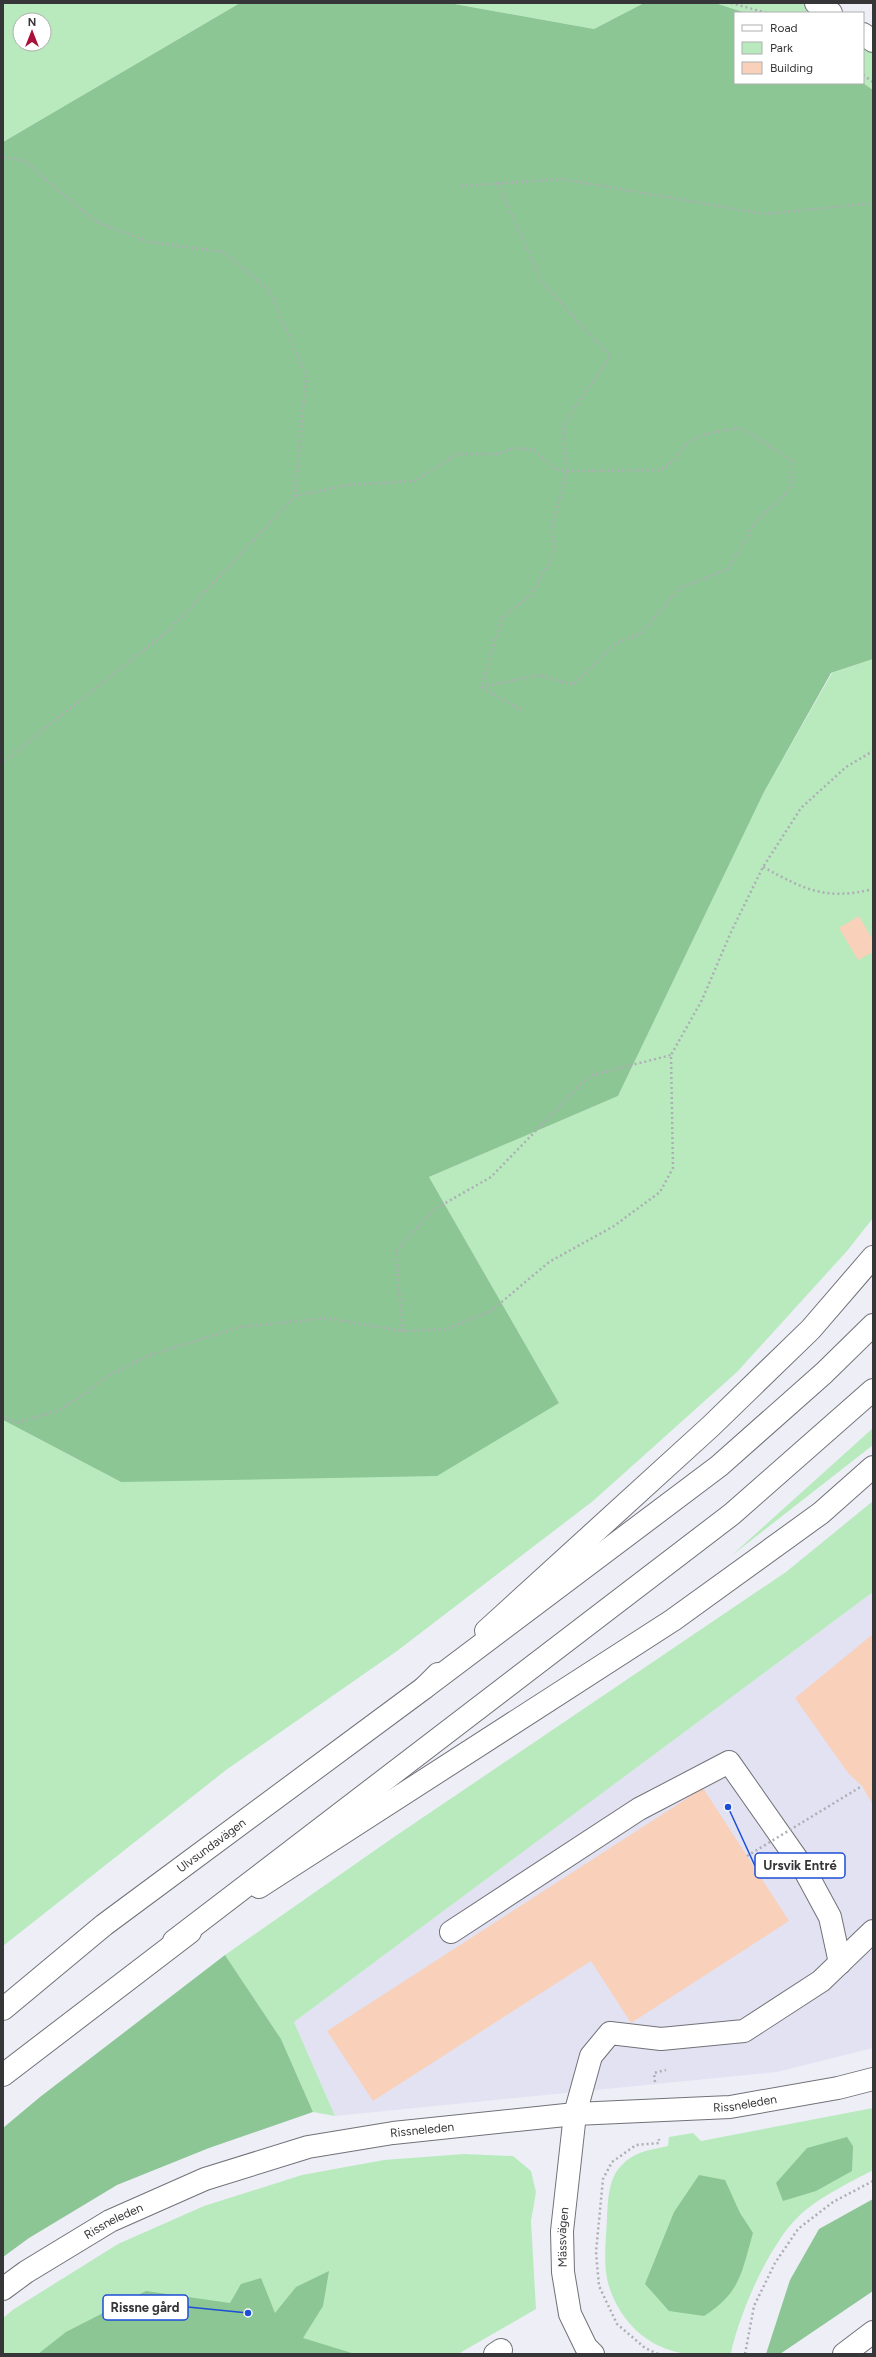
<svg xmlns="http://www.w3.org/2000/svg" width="876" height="2357" viewBox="0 0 876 2357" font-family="Figtree,sans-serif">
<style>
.built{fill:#e3e2f2}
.green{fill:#b8eabe;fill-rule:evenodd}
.forest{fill:#8cc694}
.building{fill:#f9d0b9}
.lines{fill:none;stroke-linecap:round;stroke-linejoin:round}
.minor-casing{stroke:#717179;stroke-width:24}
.major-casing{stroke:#717179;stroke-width:24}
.highway-casing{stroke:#717179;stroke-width:24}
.path{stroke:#adadb4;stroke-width:2.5;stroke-dasharray:2 3;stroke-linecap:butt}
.minor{stroke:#fff;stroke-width:22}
.major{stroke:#fff;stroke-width:22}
.highway{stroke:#fff;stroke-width:22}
.path-bridge{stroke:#adadb4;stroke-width:2.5;stroke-dasharray:2 3;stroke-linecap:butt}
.labels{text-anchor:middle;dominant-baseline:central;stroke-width:3;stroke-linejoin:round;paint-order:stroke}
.street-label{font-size:12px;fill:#363639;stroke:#fff}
.leader{fill:none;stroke:#1d4ed8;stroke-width:1.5}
.callout-dot{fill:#1d4ed8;stroke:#fff;stroke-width:1.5}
.callout{fill:#fff;stroke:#1d4ed8;stroke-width:1.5}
.callout-label{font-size:13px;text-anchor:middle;font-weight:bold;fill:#363639}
</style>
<rect width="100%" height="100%" fill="#eeeef7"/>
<!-- built -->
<path class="built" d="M873 1592V2048L777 2072 335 2116 294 2022Z"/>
<!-- green -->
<path class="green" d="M3 3H240L3 142ZM20 20H44V44H20Z
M449 3H644L594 29Z
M715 3H802L817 13H746Z
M863 44 873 50V90L863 83Z
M873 659V1218L847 1251 737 1372 593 1501 397 1651 226 1770 3 1946V1420L121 1482 559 1403 429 1177 618 1096 764 792 832 673Z
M873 1428V1445L731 1556Z
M873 1501V1592L294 2022 335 2116 313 2112 281 2039 225 1955 394 1837 786 1572Z
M873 2108V2170C849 2183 817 2198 798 2217 769 2245 739 2314 731 2353 721 2357 706 2354 695 2354 653 2354 619 2323 608 2283 603 2263 606 2239 607 2219 608 2201 608 2178 622 2165 635 2151 651 2150 668 2146L669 2137 693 2133 701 2141Z
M464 2154 513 2156 531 2171 536 2192 531 2221 536 2309 458 2354H3V2318L14 2309 118 2244 204 2206 302 2175 384 2160Z"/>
<!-- forest -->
<path class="forest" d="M240 3H449L594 29 644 3H715L746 13H735V83H863L873 90V659L831 673 764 792 618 1096 429 1177 559 1403 437 1476 121 1482 3 1420V142Z
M225 1955 281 2039 313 2112 209 2148 117 2185 29 2238 3 2257V2128L40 2097Z
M847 2137 853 2146 852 2171 816 2191 783 2201 776 2183 807 2148Z
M699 2175 725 2180 740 2213 753 2233C741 2274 741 2292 704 2316L669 2311 645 2284 674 2212Z
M873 2199V2291L780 2354H766L790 2280 819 2229Z
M329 2271 323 2306 303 2338 355 2354H38L66 2332 146 2291 230 2303 241 2284 261 2278 275 2313 296 2287Z"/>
<!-- building -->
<path class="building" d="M859 916 873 940V952L858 960 839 928Z
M873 1634V1805L862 1786 848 1773 795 1698Z
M703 1788 789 1921 631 2023 591 1961 373 2101 327 2031Z"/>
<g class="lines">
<!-- minor casing -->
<g class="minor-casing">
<g id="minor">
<path d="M816 3 831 13"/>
<path d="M863 34 873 41"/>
<path d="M451 1932 639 1809 729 1762 804 1869 830 1917 840 1963"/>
<path id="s1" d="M3 2289 26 2272 110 2221 205 2179 308 2147 393 2133 575 2114 730 2107 838 2088 873 2079"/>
<path d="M495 2354 501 2350"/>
<path id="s2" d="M593 2354 586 2347 570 2314 563 2272 562 2231 575 2114 591 2056 610 2033 661 2039 744 2031 821 1981 873 1931"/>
<path d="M844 2354 873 2332"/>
</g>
</g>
<!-- major casing -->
<g class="major-casing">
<g id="major">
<path d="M486 1631 711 1426 811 1329 873 1257"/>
<path d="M259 1887 673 1620 821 1513 873 1467"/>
<path id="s3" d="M3 2009 104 1925 424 1688 438 1674"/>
<path d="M3 2075 190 1932"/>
</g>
</g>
<!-- highway casing -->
<g class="highway-casing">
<path id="highway" d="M424 1688 719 1466 824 1373 873 1325
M174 1941 732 1514 873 1390"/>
</g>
<!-- path -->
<path class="path" d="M731 3 767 13
M863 75 873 82
M3 157 25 161 94 221 149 242 223 252 268 289 306 375 295 496 170 629 3 762
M498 183 541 281 610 356 563 426 567 471 552 526 555 552 531 595 502 618 481 687 523 711
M461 186 562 179 765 214 873 203
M295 496 348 485 415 481 456 454H499L513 448 534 450 555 469 567 471 661 470C674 462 675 457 685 446 698 432 723 431 741 428L793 461 791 488 756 522 728 569 680 588 641 633 616 643 573 685 539 675 481 687
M763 867C804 889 825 901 873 889
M402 1331 396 1251 433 1210 491 1177 589 1076 671 1055
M3 1417 16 1423 57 1411 79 1398 111 1374 150 1355 240 1327 326 1318 402 1331 446 1329 491 1311 549 1262 614 1226 660 1192 673 1168 671 1055 702 1000 731 932 763 867 801 808 846 767 873 751
M655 2082 654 2073 666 2070
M658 2354 645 2348 617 2324 599 2286 596 2252 603 2179 612 2162 636 2145 659 2143V2139
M745 2354 754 2306 775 2263 798 2229 833 2202 873 2181"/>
<!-- minor -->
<use href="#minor" class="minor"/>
<!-- major -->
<use href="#major" class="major"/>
<!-- highway -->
<use href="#highway" class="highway"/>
<!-- path-bridge -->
<path class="path-bridge" d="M747 1856 862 1786"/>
</g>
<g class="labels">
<!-- street labels -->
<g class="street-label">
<text stroke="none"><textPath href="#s3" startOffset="265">Ulvsundavägen</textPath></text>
<text stroke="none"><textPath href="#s1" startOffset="778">Rissneleden</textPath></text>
<text stroke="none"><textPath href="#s1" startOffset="454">Rissneleden</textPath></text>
<text stroke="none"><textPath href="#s1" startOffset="130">Rissneleden</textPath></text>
<text stroke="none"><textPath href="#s2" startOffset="124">Mässvägen</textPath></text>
</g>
</g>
<!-- callouts -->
<path class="leader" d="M728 1807L755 1866M248 2313L188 2307"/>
<g class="callout-dot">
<circle cx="728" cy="1807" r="4"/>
<circle cx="248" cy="2313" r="4"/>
</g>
<g class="callout">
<rect x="755" y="1853" width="90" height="25" rx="4"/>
<rect x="103" y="2295" width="85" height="25" rx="4"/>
</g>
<g class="callout-label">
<text x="800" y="1870">Ursvik Entré</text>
<text x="145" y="2312">Rissne gård</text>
</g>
<!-- border -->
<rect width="876" height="2357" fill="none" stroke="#363639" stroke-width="8"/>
<!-- legend -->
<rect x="734" y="12" width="130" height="72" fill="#ffffff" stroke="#afafb0"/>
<rect x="742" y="25" width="20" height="6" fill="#ffffff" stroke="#afafb0"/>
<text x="770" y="32" font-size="12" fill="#363639">Road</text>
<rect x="742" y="42" width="20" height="12" fill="#b8eabe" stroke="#afafb0"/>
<text x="770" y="52" font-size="12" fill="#363639">Park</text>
<rect x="742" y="62" width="20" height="12" fill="#f9d0b9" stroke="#afafb0"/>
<text x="770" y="72" font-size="12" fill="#363639">Building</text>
<!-- north arrow -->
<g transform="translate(32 32)"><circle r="19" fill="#ffffff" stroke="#afafb0"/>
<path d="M0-3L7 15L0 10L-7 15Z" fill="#a91139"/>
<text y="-6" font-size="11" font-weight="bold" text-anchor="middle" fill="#363639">N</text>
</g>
</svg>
